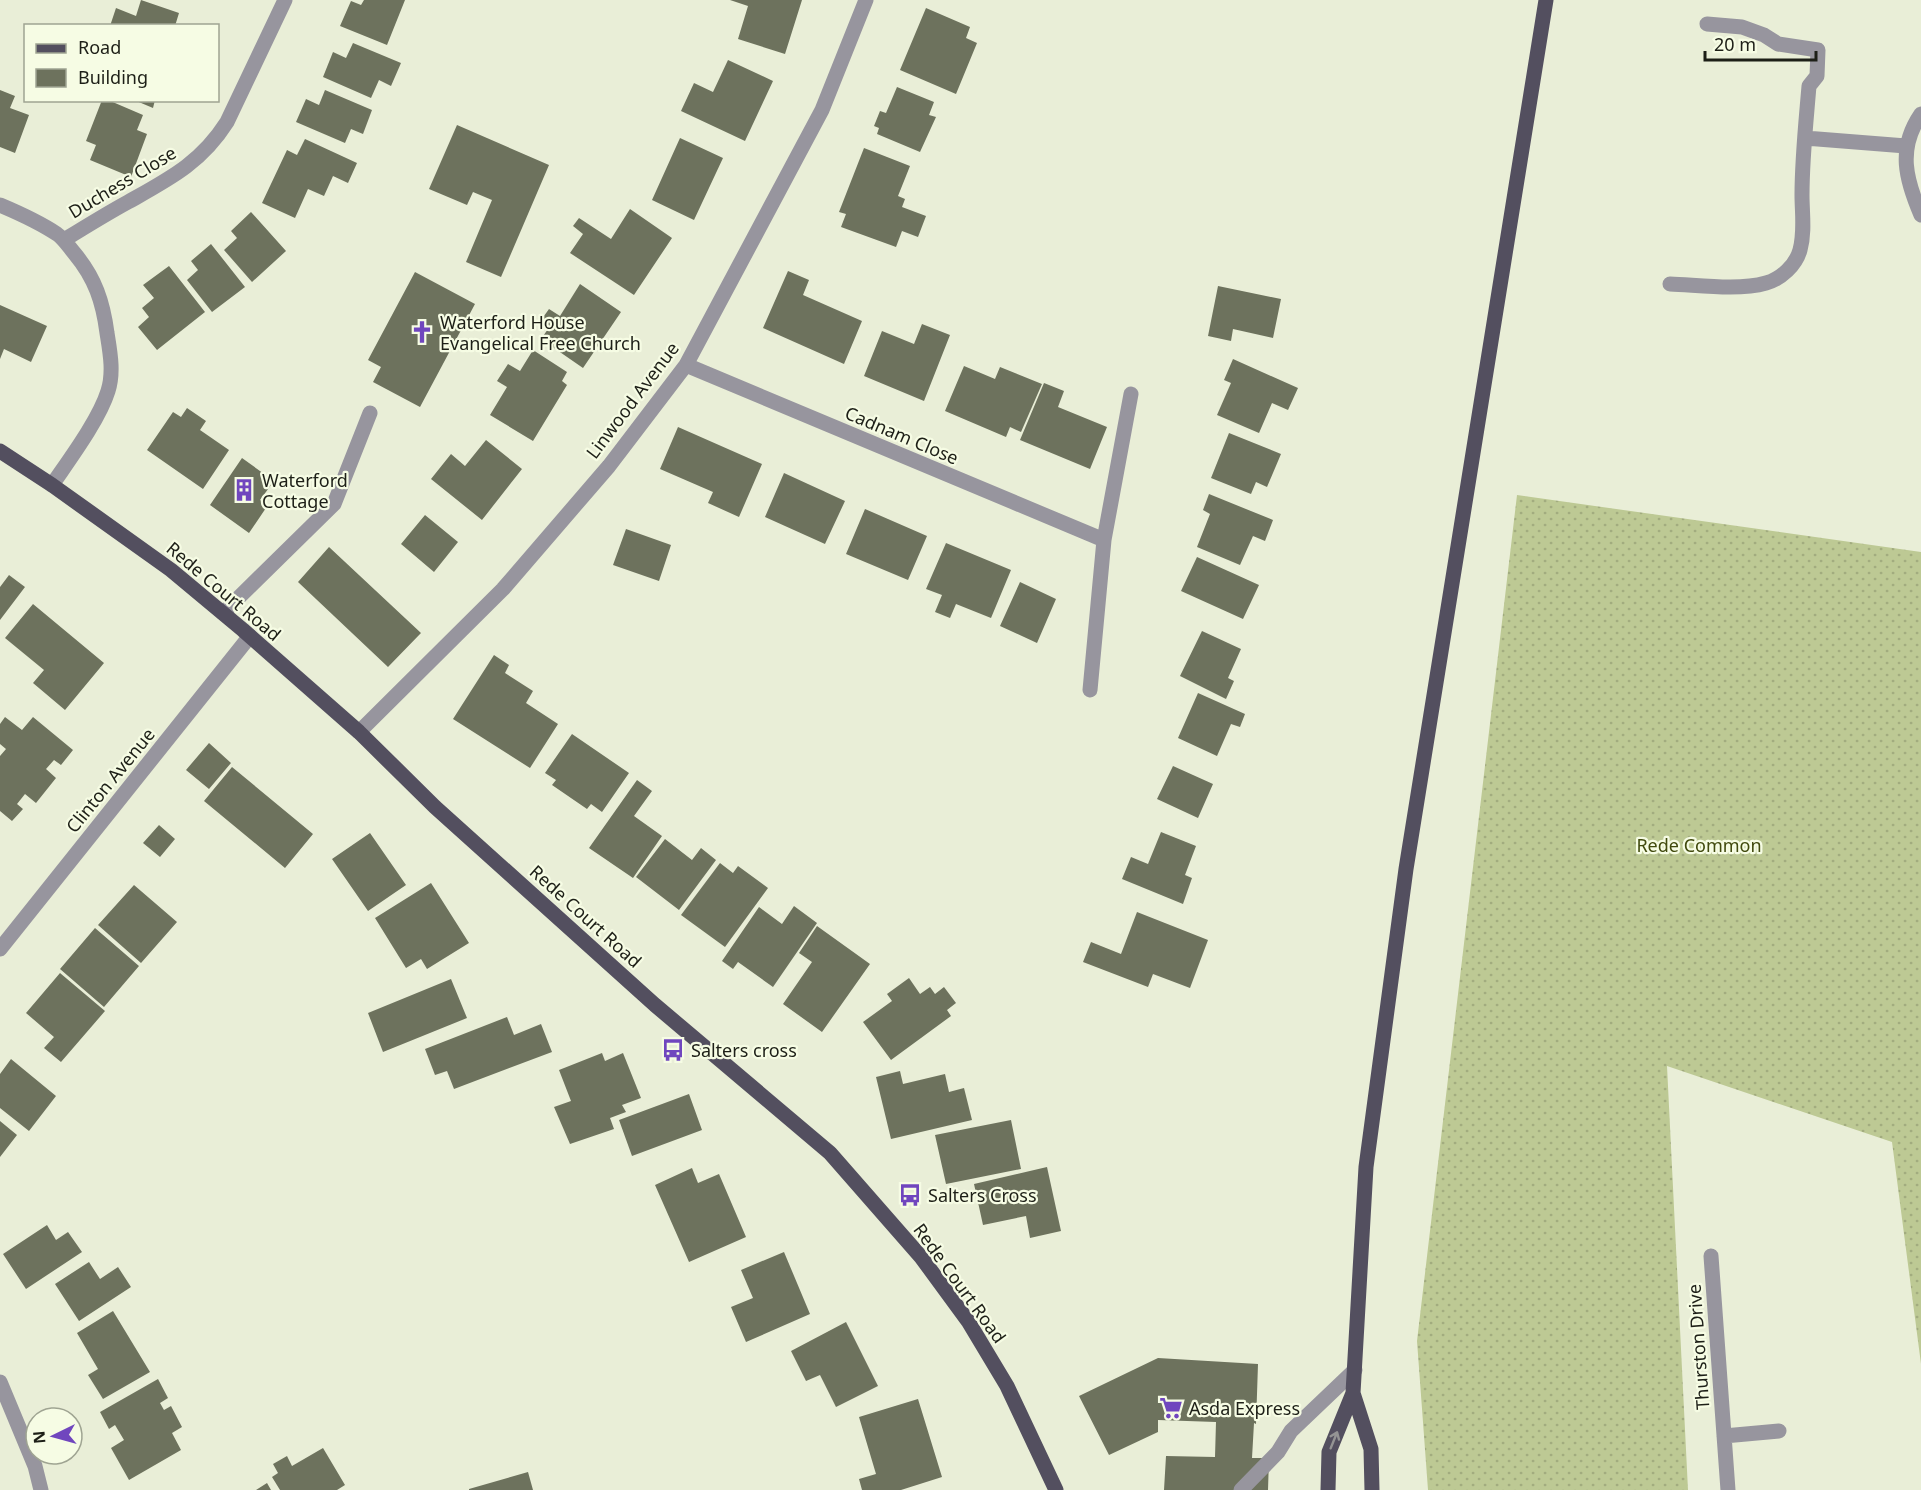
<svg xmlns="http://www.w3.org/2000/svg" width="1921" height="1490" viewBox="0 0 1921 1490" font-family="'Noto Sans',sans-serif">
<style>
.grass{fill:url(#grass-dots)}
.building{fill:#6d725d}
.lines{fill:none;stroke-linecap:round;stroke-linejoin:round}
.minor{stroke:#97959e;stroke-width:15}
.major{stroke:#534f5f;stroke-width:15}
.oneway{stroke:#949494}
.labels{text-anchor:middle;dominant-baseline:central;stroke-width:4.5;stroke-linejoin:round;paint-order:stroke}
.street-label{font-size:18px;fill:#1d1f17;stroke:#f6fce4}
.poi-label{font-size:18px;fill:#1d1f17;stroke:#f6fce4;text-anchor:start}
.park-label{font-size:18px;fill:#414a0e;stroke:#f6fce4}
</style>
<defs>
<pattern id="grass-dots" width="8" height="8" patternUnits="userSpaceOnUse" patternTransform="scale(1.5)"><rect width="8" height="8" fill="#bdc994"/><path d="M2 2h.1M6 6h.1" fill="none" stroke="#a2ac7f" stroke-width="1.8" stroke-linecap="round"/></pattern>
</defs>
<rect width="100%" height="100%" fill="#e9eed7"/>
<!-- grass -->
<path class="grass" d="M1517 495 1921 552V1364L1892 1142 1667 1066 1688 1490H1428L1417 1341Z"/>
<!-- building -->
<path class="building" d="M141 0 179 13 175 26H110L116 8 136 16Z
M364 0H405L387 45 340 26 351 1 361 5Z
M730 0H802L785 54 738 39 748 6Z
M926 8 970 27 966 38 977 43 956 94 900 70Z
M353 43 401 63 391 86 379 80 371 98 323 77 333 52 346 58Z
M728 60 773 81 745 141 681 111 694 83 713 92Z
M897 87 934 102 929 115 936 117 920 152 877 134 879 128 874 126 880 111 886 113Z
M0 90 15 96 10 108 29 115 15 153 0 147Z
M325 90 372 110 363 134 351 129 345 143 296 122 306 99 319 105Z
M102 100H108L143 115 137 130 147 134 131 177 90 160 96 145 86 141Z
M134 100H155L153 108Z
M457 125 549 165 501 277 466 262 492 200 473 192 467 205 429 189Z
M680 138 723 158 694 220 652 200Z
M305 139 357 163 348 183 333 176 324 196 308 189 295 218 262 203 287 150 297 155Z
M864 148 910 166 898 196 905 199 902 207 926 216 918 237 902 231 896 247 841 227 846 214 839 212Z
M630 209 672 238 634 295 570 253 583 234 573 226 579 218 611 239Z
M251 212 286 251 252 282 224 250 237 238 231 231Z
M211 244 245 287 212 312 187 280 198 270 191 261Z
M169 266 205 312 157 350 138 327 149 317 142 308 154 298 143 285Z
M788 271 809 280 803 295 862 321 844 364 763 328Z
M415 272 475 304 420 407 373 382 381 367 368 360Z
M580 284 621 312 583 368 541 339 548 329 539 323 549 309 560 316Z
M1218 286 1281 299 1273 338 1233 329 1231 341 1208 336Z
M0 305 47 326 31 362 4 349 0 359Z
M922 324 950 335 924 401 864 376 882 331 914 344Z
M533 350 567 372 562 381 567 385 533 441 490 415 507 387 497 381 508 364 520 371Z
M1233 359 1298 388 1288 410 1272 403 1259 433 1217 415 1231 383 1224 380Z
M964 366 995 379 1000 367 1042 384 1021 432 1010 427 1006 437 945 411Z
M1044 383 1064 391 1058 407 1107 427 1090 469 1020 440Z
M187 408 206 421 200 430 229 450 203 489 147 450 173 412 181 417Z
M678 427 762 464 739 517 708 503 713 492 660 469Z
M1229 433 1281 454 1267 487 1256 482 1251 494 1211 478Z
M486 440 522 469 482 520 431 479 451 454 465 466Z
M242 458 274 481 260 500 268 505 249 533 210 505Z
M784 473 845 501 825 544 765 517Z
M1209 494 1273 520 1265 541 1253 536 1240 565 1197 547 1210 514 1203 510Z
M865 509 927 536 908 580 846 554Z
M425 515 458 542 434 572 401 544Z
M626 529 671 545 659 581 613 565Z
M946 543 1011 570 991 618 956 604 950 618 935 612 942 595 926 589Z
M329 547 421 633 388 667 298 582Z
M1197 557 1259 585 1243 619 1181 591Z
M9 575 25 587 0 620V587Z
M1020 582 1056 599 1037 643 1000 626Z
M33 604 104 663 65 710 33 683 44 670 5 638Z
M1202 631 1241 649 1228 678 1234 681 1226 699 1180 676Z
M494 655 509 665 505 673 533 691 526 703 558 724 530 768 453 719Z
M1198 693 1245 714 1240 727 1231 724 1217 756 1178 738Z
M5 717 22 730 33 717 73 750 61 765 54 760 46 769 56 778 36 803 25 794 17 804 23 809 12 821 0 811V756L6 749 0 744V724Z
M572 734 629 773 602 812 591 804 587 809 552 785 556 780 545 773Z
M209 743 231 763 209 789 186 770Z
M1173 766 1213 784 1198 818 1157 799Z
M232 767 313 834 285 868 204 801Z
M637 780 652 791 634 816 662 836 633 878 589 848Z
M159 825 175 839 160 857 143 843Z
M1161 832 1196 846 1185 875 1192 878 1183 904 1122 879 1131 857 1148 864Z
M370 833 406 885 368 911 332 859Z
M665 839 692 860 701 848 716 860 679 910 636 877Z
M720 863 733 873 738 866 768 888 725 947 681 915Z
M431 883 469 943 427 969 421 959 406 968 375 918Z
M134 885 177 922 141 963 98 925Z
M794 906 817 923 773 987 738 962 733 969 722 961 759 907 782 924Z
M1137 912 1208 940 1190 988 1153 974 1148 987 1083 962 1091 942 1121 954Z
M817 926 870 964 822 1032 783 1004 812 962 799 953Z
M95 928 139 966 104 1007 60 969Z
M60 973 105 1011 61 1062 44 1048 54 1037 26 1013Z
M909 978 920 994 930 987 935 994 944 987 956 1003 947 1010 951 1016 891 1060 863 1022 892 1001 887 994Z
M451 979 467 1018 383 1052 368 1013Z
M507 1017 514 1035 541 1024 552 1052 454 1089 447 1071 435 1075 425 1049Z
M602 1053 605 1061 623 1053 641 1098 622 1105 626 1112 610 1118 614 1129 570 1144 554 1107 571 1101 559 1070Z
M11 1059 56 1096 29 1131 0 1108V1074Z
M900 1071 903 1084 945 1074 949 1092 964 1088 972 1120 891 1139 876 1077Z
M689 1094 702 1130 632 1156 619 1120Z
M1011 1120 1021 1169 946 1184 935 1135Z
M0 1121 17 1135 0 1157Z
M1047 1167 1061 1231 1030 1238 1026 1216 983 1225 974 1184Z
M692 1168 698 1183 719 1174 746 1237 689 1262 655 1185Z
M47 1225 56 1240 68 1232 82 1252 26 1289 3 1254Z
M784 1252 810 1314 746 1342 731 1307 753 1298 741 1270Z
M89 1262 100 1279 118 1267 131 1287 79 1321 55 1284Z
M113 1311 150 1372 103 1399 88 1375 98 1369 77 1333Z
M846 1322 878 1386 836 1407 820 1375 806 1381 791 1351Z
M1158 1358 1258 1364 1256 1424 1254 1423 1252 1458H1269L1268 1490H1164L1166 1456 1215 1457 1216 1422 1158 1420V1432L1109 1455 1079 1396Z
M158 1379 168 1398 160 1403 164 1410 171 1406 182 1427 172 1433 181 1450 129 1480 111 1448 124 1440 115 1425 109 1429 100 1412Z
M918 1399 942 1477 901 1490H862L859 1479 876 1474 859 1417Z
M323 1448 345 1485 337 1490H280L272 1477 278 1473 273 1464 287 1456 292 1466Z
M528 1472 533 1490H469V1489Z
M267 1483 271 1490H256Z"/>
<g class="lines">
<!-- minor -->
<path class="minor" d="M1921 114C1897 149 1906 180 1921 215
M1805 138 1906 146
M0 205C19 213 39 222 57 234 64 239 69 247 75 254 95 278 103 302 107 333 110 352 114 372 108 391 99 420 69 460 52 485
M64 240C85 227 106 214 128 202 169 179 201 163 227 122L285 0
M1670 284C1698 285 1738 291 1766 283 1781 279 1796 265 1800 250 1805 232 1802 213 1802 195 1802 159 1806 122 1809 86L1817 76 1818 50 1778 44 1764 35 1742 27 1707 24
M686 365 1104 540 1090 690
M1104 540 1131 394
M223 613 334 504 370 413
M359 732 503 589 609 466 686 365 822 110 866 0
M0 949 250 636
M1711 1256 1728 1490
M0 1382 35 1466 41 1490
M1724 1436 1779 1431
M1241 1490 1278 1452 1291 1431 1355 1370"/>
<!-- major -->
<path class="major" d="M0 451 52 485 171 570 243 630 359 732 435 807 655 1005 830 1153 921 1257 968 1321 1007 1386 1056 1490
M1328 1490 1329 1452 1353 1393
M1372 1490 1371 1449 1353 1393 1366 1167 1406 869 1546 0"/>
</g>
<!-- one-way arrows -->
<defs><path id="oneway-shaft" d="M-6 0H5M1.5-3L5.5 0L1.5 3" fill="none" stroke-width="1.6" stroke-linecap="round" stroke-linejoin="round" transform="scale(1.5)"/></defs>
<use class="oneway" href="#oneway-shaft" transform="translate(1334 1440) rotate(-68)"/>
<!-- icons -->
<defs>
<g id="church-bare" transform="scale(1.8)"><path d="M-1.2-6h2.4v3.5h3.3v2.4h-3.3V6h-2.4V-.1h-3.3v-2.4h3.3Z" fill="#7046be" stroke="#f6fce4" stroke-width="2.5" paint-order="stroke"/></g>
<g id="building-bare" transform="scale(1.8)"><path d="M-4-6H4V6H1V3H-1V6H-4ZM-2.5-4.3h1.7v1.8h-1.7ZM.8-4.3h1.7v1.8H.8ZM-2.5-1h1.7V.8h-1.7ZM.8-1h1.7V.8H.8Z" fill="#7046be" stroke="#f6fce4" stroke-width="2.5" paint-order="stroke"/></g>
<g id="bus-bare" transform="scale(1.8)"><path d="M-5-6H5V4H4V6H2V4H-2V6H-4V4H-5ZM-3.5-4V0h7V-4ZM-3.5 1.2v1.5H-2V1.2ZM2 1.2v1.5H3.5V1.2Z" fill="#7046be" stroke="#f6fce4" stroke-width="2.5" paint-order="stroke"/></g>
<g id="supermarket-bare" transform="scale(1.8)"><path d="M-6-5.5h2.5l.6 2H6L4.5 2H-2.5L-4.4-4H-6ZM-1.5 3.2a1.3 1.3 0 1 0 .1 0ZM3 3.2a1.3 1.3 0 1 0 .1 0Z" fill="#7046be" stroke="#f6fce4" stroke-width="2.5" paint-order="stroke"/></g>
</defs>
<g fill-rule="evenodd">
<use href="#church-bare" x="422" y="332"/>
<use href="#building-bare" x="244" y="490"/>
<use href="#bus-bare" x="673" y="1050"/>
<use href="#bus-bare" x="910" y="1195"/>
<use href="#supermarket-bare" x="1171" y="1408"/>
</g>
<g class="labels">
<!-- street labels -->
<g class="street-label">
<text transform="translate(122 182) rotate(-31)">Duchess Close</text>
<text transform="translate(632 400) rotate(-53)">Linwood Avenue</text>
<text transform="translate(902 435) rotate(23)">Cadnam Close</text>
<text transform="translate(224 591) rotate(40)">Rede Court Road</text>
<text transform="translate(110 780) rotate(-51)">Clinton Avenue</text>
<text transform="translate(586 916) rotate(42)">Rede Court Road</text>
<text transform="translate(960 1283) rotate(54)">Rede Court Road</text>
<text transform="translate(1698 1347) rotate(-94)">Thurston Drive</text>
</g>
<!-- poi labels -->
<g class="poi-label">
<text x="440" y="322">Waterford House<tspan x="440" dy="21">Evangelical Free Church</tspan></text>
<text x="262" y="480">Waterford<tspan x="262" dy="21">Cottage</tspan></text>
<text x="691" y="1050">Salters cross</text>
<text x="928" y="1195">Salters Cross</text>
<text x="1189" y="1408">Asda Express</text>
</g>
<!-- park labels -->
<g class="park-label">
<text x="1699" y="845">Rede Common</text>
</g>
</g>
<!-- legend -->
<rect x="24" y="24" width="195" height="78" fill="#f6fce4" stroke="#9fa492" stroke-width="1.5"/>
<rect x="36" y="44" width="30" height="9" fill="#534f5f" stroke="#9fa492" stroke-width="1.5"/>
<text x="78" y="54" font-size="18" fill="#1d1f17">Road</text>
<rect x="36" y="69" width="30" height="18" fill="#6d725d" stroke="#9fa492" stroke-width="1.5"/>
<text x="78" y="84" font-size="18" fill="#1d1f17">Building</text>
<!-- north arrow -->
<g transform="translate(54 1436) rotate(265)"><circle r="28" fill="#f6fce4" stroke="#9fa492" stroke-width="1.5"/>
<path d="M0-4.5L10 22L0 15L-10 22Z" fill="#7046be"/>
<text y="-9" font-size="16" font-weight="bold" text-anchor="middle" fill="#1d1f17">N</text>
</g>
<!-- scale -->
<path d="M1705 51v9h111v-9" fill="none" stroke="#1d1f17" stroke-width="3"/>
<text x="1714" y="51" font-size="18" fill="#1d1f17" stroke="#f6fce4" stroke-width="4.5" paint-order="stroke">20 m</text>
</svg>
